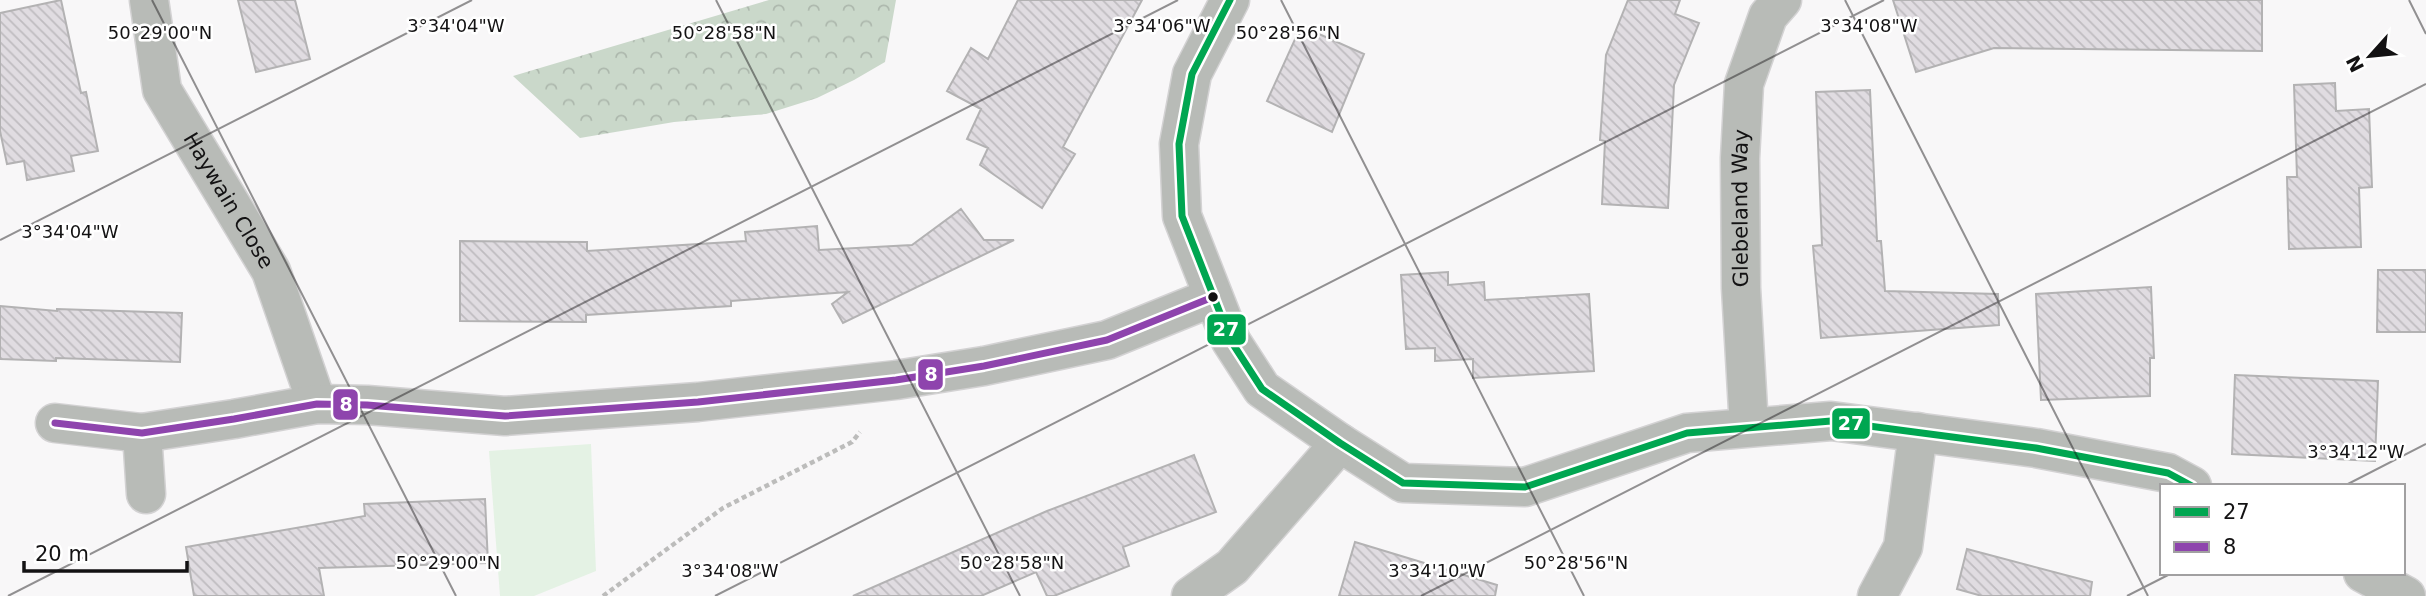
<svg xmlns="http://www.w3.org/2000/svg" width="2426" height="596" viewBox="0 0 2426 596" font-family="'DejaVu Sans',sans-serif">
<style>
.forest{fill:url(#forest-crowns)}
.green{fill:#e4f2e4}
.building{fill:url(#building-back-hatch);stroke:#b3b2b3;stroke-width:2}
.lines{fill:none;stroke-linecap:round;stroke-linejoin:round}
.minor-casing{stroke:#d3d2d3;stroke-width:41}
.path{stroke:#bcbcbb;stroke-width:4.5;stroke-dasharray:5 3.5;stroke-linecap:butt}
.minor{stroke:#b8bbb7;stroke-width:38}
.bus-1-casing{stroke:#fff;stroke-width:12}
.bus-2-casing{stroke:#fff;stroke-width:12}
.bus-1{stroke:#00a651;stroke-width:7}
.bus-2{stroke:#8e44ad;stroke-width:7}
.ticks{fill:none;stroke:#131213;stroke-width:2;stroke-opacity:0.45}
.bus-dot{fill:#131213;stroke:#fff;stroke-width:2.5}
.labels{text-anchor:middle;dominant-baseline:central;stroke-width:5;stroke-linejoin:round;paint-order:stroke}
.street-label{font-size:21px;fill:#131213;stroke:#fff}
.ticks-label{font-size:18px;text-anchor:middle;fill:#131213;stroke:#fff;stroke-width:5;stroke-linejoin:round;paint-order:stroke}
.line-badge{stroke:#fff;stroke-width:2.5}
.badge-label{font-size:19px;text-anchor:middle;font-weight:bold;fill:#fff}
</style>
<defs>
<pattern id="forest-crowns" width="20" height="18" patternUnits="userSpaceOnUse" patternTransform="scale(1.75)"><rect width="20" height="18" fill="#cad8ca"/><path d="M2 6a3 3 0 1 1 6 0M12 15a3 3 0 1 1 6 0" fill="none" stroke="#adb8ad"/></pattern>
<pattern id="building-back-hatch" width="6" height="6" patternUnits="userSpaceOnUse" patternTransform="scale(1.75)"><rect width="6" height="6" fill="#e0dce1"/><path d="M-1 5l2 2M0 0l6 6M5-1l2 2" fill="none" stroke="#bfbcc0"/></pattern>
</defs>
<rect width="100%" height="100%" fill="#f8f7f8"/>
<!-- forest -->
<path class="forest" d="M769 0H896L885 62 854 80 817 98 766 114 674 122 580 138 513 76Z"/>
<!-- green -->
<path class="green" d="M591 444 596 571 534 596H500L489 451Z"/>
<!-- building -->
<path class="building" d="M61 0 81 93 86 92 98 151 71 156 74 171 27 180 24 161 7 164 0 131V13Z
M238 0H295L310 59 256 72Z
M1018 0H1142L1063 147 1075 154 1042 208 980 165 988 148 967 139 981 109 947 91 971 48 988 59Z
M1628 0H1680L1675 14 1699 23 1674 85 1668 208 1602 204 1605 141 1600 140 1606 55Z
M1893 0H2262V51L1994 48 1916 72Z
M1301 26 1364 54 1332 132 1267 101Z
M2335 83 2336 111 2369 109 2372 187 2359 188 2361 247 2289 249 2287 177H2297L2294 85Z
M1870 90 1877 241H1881L1885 291 1998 294 1999 325 1821 338 1813 246 1822 245 1816 92Z
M961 209 984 240H1014L843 323 832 304 848 292 731 301V306L586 315V322L460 321V241L587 242V251L746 241 745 232 817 226 819 250 912 245Z
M2378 270H2426V332H2377Z
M1448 272V285L1484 282 1485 300 1589 294 1594 371 1473 378V359L1435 361V348L1406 349 1401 275Z
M2151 287 2154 358H2150V396L2041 400 2036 294Z
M0 306 57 311V309L182 313 180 362 56 358V361L0 359Z
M2235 375 2378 381 2375 461 2232 454Z
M1194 455 1216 512 1123 547 1129 566 1054 596H1047L1036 572 981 596H853L1047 511Z
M485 499 488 563 319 568 324 596H194L186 547 365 516 364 504Z
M1355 542 1497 585 1495 596H1339Z
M1967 549 2092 582 2090 596H1982L1957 589Z"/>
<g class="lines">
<!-- minor casing -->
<g class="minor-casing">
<g id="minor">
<path id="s1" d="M149 0 162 90 271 271 317 404"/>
<path d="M1230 0 1192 74 1179 144 1182 216 1231 341 1262 389 1340 443 1403 483 1525 487 1687 433 1831 421 2036 448 2168 473 2192 486"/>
<path d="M55 423 142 433 234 419 317 404 367 405 505 416 698 402 896 380 984 366 1107 340 1213 297"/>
<path id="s2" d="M1749 427 1741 288 1740 158 1744 84 1768 16 1782 0"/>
<path d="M142 433 146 494"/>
<path d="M2363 573 2406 596"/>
<path d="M1191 596 1232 567 1340 443"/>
<path d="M1877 596 1903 547 1918 432"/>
</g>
</g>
<!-- path -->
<path class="path" d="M603 596 723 508 852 442 860 432"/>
<!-- minor -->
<use href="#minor" class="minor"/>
<!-- bus-1 casing -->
<g class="bus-1-casing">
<path id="bus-1" d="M1230 0 1192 74 1179 144 1182 216 1231 341 1262 389 1340 443 1403 483 1525 487 1687 433 1831 421 2036 448 2168 473 2192 486"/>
</g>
<!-- bus-2 casing -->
<g class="bus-2-casing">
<path id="bus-2" d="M55 423 142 433 234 419 317 404 367 405 505 416 698 402 896 380 984 366 1107 340 1213 297"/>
</g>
<!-- bus-1 -->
<use href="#bus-1" class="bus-1"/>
<!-- bus-2 -->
<use href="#bus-2" class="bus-2"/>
</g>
<!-- ticks -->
<path class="ticks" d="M152 0 456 596M716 0 1020 596M1281 0 1584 596M1845 0 2148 596M2409 0 2426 34M0 240 472 0M2344 486 2426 444M8 596 1178 0M715 596 1884 0M1421 596 2426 84M2127 596 2172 573"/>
<!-- markers -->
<circle class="bus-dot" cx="1213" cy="297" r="6"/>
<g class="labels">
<!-- street labels -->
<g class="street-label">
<text stroke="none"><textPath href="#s1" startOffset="220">Haywain Close</textPath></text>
<text stroke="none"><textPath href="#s2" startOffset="219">Glebeland Way</textPath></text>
</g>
</g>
<g class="ticks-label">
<text x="456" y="32">3°34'04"W</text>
<text x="1162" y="32">3°34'06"W</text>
<text x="1869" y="32">3°34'08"W</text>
<text x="160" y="39">50°29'00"N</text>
<text x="724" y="39">50°28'58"N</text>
<text x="1288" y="39">50°28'56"N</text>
<text x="70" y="238">3°34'04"W</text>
<text x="2356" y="458">3°34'12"W</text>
<text x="448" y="569">50°29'00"N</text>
<text x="1012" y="569">50°28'58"N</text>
<text x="1576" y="569">50°28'56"N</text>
<text x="730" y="577">3°34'08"W</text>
<text x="1437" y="577">3°34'10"W</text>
</g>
<g class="line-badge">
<rect x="1206" y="313" width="41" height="33" rx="7" fill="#00a651"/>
<rect x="917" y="358" width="27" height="33" rx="7" fill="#8e44ad"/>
<rect x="332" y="388" width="27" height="33" rx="7" fill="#8e44ad"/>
<rect x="1831" y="407" width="40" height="33" rx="7" fill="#00a651"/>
</g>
<g class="badge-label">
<text x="1226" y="336">27</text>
<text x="931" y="381">8</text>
<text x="346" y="411">8</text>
<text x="1851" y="430">27</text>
</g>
<!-- legend -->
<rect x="2160" y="484" width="245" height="91" fill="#ffffff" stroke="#a1a0a1" stroke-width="2"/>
<rect x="2174" y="507" width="35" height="10" fill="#00a651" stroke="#a1a0a1" stroke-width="2"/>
<text x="2223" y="519" font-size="21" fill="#131213">27</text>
<rect x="2174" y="542" width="35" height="10" fill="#8e44ad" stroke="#a1a0a1" stroke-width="2"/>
<text x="2223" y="554" font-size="21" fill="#131213">8</text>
<!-- north arrow -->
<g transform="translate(2370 56) rotate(243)" stroke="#ffffff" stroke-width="5" paint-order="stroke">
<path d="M0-5L12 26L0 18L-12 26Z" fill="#131213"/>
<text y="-10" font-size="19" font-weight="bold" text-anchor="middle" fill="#131213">N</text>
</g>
<!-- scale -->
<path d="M24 561v10h163v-10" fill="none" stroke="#131213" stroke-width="3.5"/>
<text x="35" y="561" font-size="21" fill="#131213" stroke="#ffffff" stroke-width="5" paint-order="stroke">20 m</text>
</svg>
